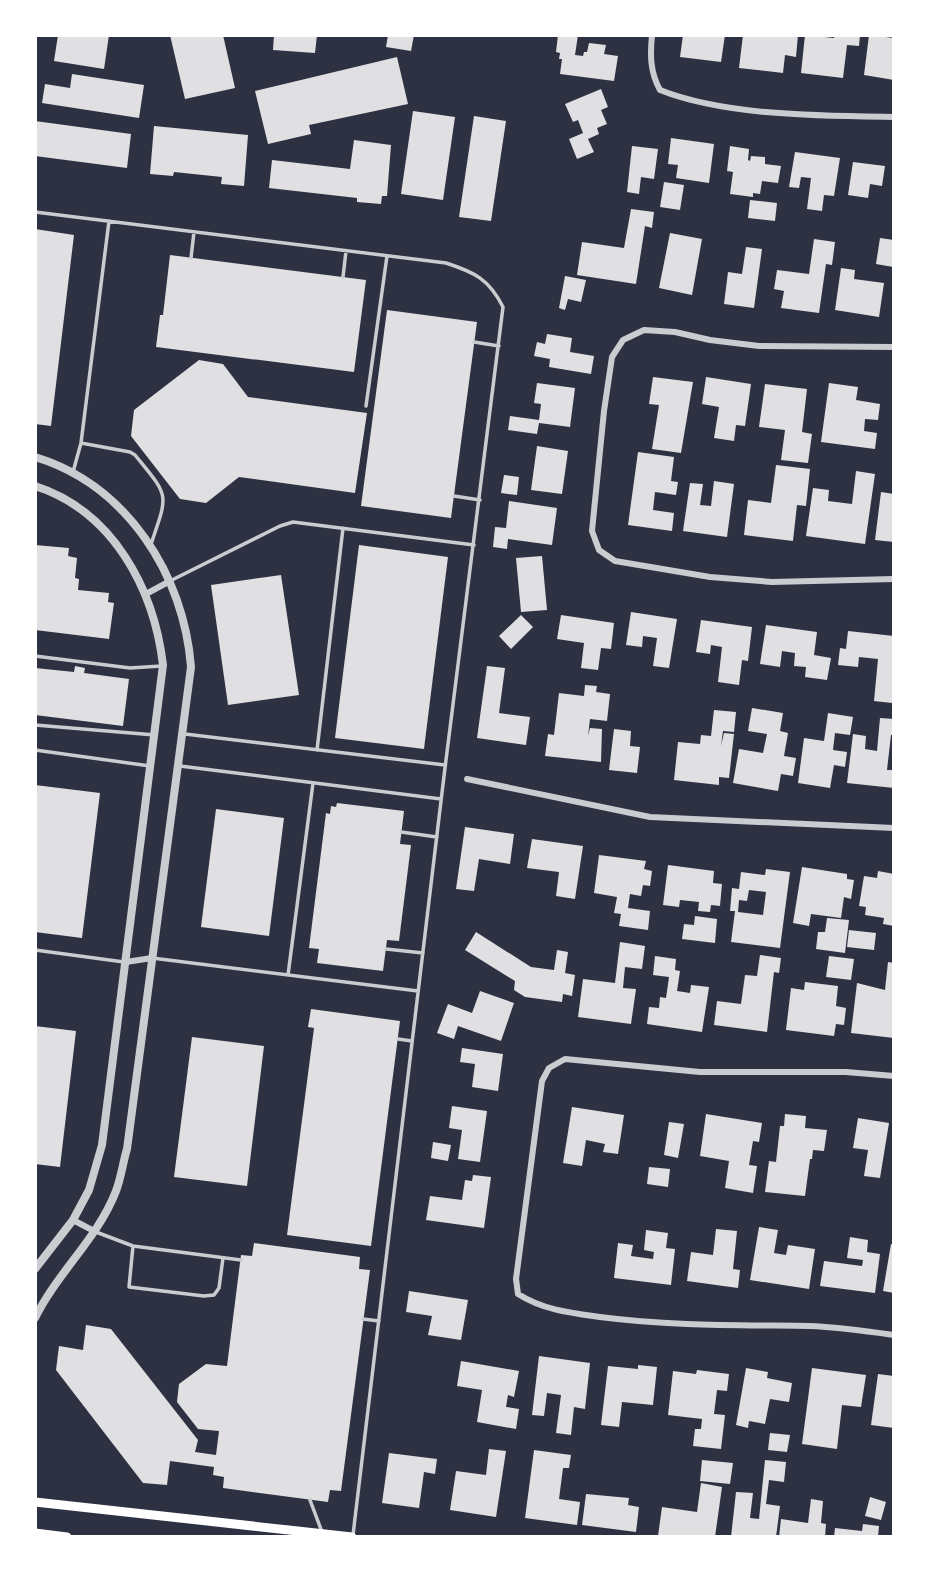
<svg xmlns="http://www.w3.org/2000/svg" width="929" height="1572" viewBox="0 0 929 1572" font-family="'Alegreya Sans',sans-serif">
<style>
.building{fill:#e0e0e3;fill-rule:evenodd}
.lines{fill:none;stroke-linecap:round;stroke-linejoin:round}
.service{stroke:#caccd0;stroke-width:3.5}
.minor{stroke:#caccd0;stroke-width:6}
.tertiary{stroke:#caccd0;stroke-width:8}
.secondary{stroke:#fff;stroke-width:9}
</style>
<rect width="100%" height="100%" fill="#2d3142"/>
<!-- building -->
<path class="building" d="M58 35H109L104 69 54 61Z
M170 35H223L235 88 185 99Z
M274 35H317L315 53 273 50Z
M388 35H414L411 51 386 47Z
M558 35H578L575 55 583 56 584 52H587L589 43 606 45 604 54 618 56 614 81 560 74 562 59H559L560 53 556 52Z
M683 35H725L721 62 680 57Z
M743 35H798L796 57 785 55 783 73 739 68Z
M805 35 834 38 835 35H860L859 46 847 45 843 78 801 73Z
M869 35 894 38V80L864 75Z
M397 57 408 104 309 125 311 134 268 144 255 91Z
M72 74 144 85 139 118 42 103 45 84 70 88Z
M601 89 608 107 601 110 607 124 597 128 599 134 588 139 594 152 577 159 569 139 583 133 578 120 573 122 565 104Z
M413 111 455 117 443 200 401 194Z
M474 116 506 121 491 221 459 217Z
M35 121 131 134 127 168 35 156Z
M154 126 248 135 244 186 221 184 222 177 174 172 173 176 150 174Z
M671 138 714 144 709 183 676 178 678 165 668 164Z
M354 140 391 145 387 196H382L381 204 357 202V198L269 188 272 160 350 169Z
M632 146 658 149 654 179 641 177 639 194 627 192Z
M730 146 749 149 748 160 750 161 751 156 765 157V164L781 166 778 183 762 181 760 194 753 193V197L730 194 733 172 727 171Z
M795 152 840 158 834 196 824 195 822 211 807 209 811 178 801 177 799 188 789 187Z
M853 162 885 166 882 186 870 184 868 198 848 195Z
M664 182 684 185 680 210 660 207Z
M750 200 777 203 775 221 748 218Z
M631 209 654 212 652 228 645 226 636 284 577 275 582 242 624 248Z
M35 229 74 235 51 426 35 424Z
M670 233 702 239 692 295 659 288Z
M880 238 894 240 893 267 876 264Z
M814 239 835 242 832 265 826 264 819 313 781 308 784 291 774 289 777 270 809 274Z
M746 247 762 249 754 308 724 304 728 272 742 274Z
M170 255 366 280 354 372 156 347 160 315H163Z
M841 268 855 270 854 279 884 283 879 317 835 310Z
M565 276 586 280 581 302 568 299 565 310 559 308Z
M387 310 477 322 451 518 361 506Z
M547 334 572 338 570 352 594 356 591 374 549 367 550 359 534 356 537 342 545 344Z
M199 360 223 364 248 397 367 413 355 493 239 477 206 503 180 499 131 436 134 410Z
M653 377 693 382 681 453 652 449 659 405 649 404Z
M706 377 751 384 745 426 736 425 734 441 714 438 719 407 702 404Z
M537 383 575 388 570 427 539 423 537 434 508 430 510 416 539 420 541 404 534 403Z
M829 383 858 387 856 400 880 404 878 420 865 419 864 431 877 433 875 449 821 442Z
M765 384 807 389 802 432 812 434 808 463 781 460 785 430 759 427Z
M537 446 568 451 562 494 531 490Z
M638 452 674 457 671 481 678 482 676 495 655 492 653 510 674 513 672 531 628 525Z
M776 465 810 469 806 506 797 505 793 541 744 535 748 500 771 503Z
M856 471 875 474 865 544 806 536 813 488 829 490 828 501 852 504Z
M504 475 519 477 517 495 501 493Z
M714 481 734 484 727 537 683 531 690 483 703 484 700 505 711 506Z
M881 492 894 494V542L875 540Z
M509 501 557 508 552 545 508 539 507 549 493 547 495 527 506 528Z
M35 545 69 548 68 556 77 558 75 578 79 579 78 590 109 593 108 602 114 603 109 639 35 630Z
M359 545 448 557 424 749 335 738Z
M542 556 547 610 521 612 516 558Z
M281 575 299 695 228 705 211 585Z
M631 612 677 619 669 668 653 666 657 638 643 636 642 647 626 645Z
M521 615 533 627 511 649 499 636Z
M561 615 614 623 611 649 601 648 598 670 581 668 584 643 557 639Z
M701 620 752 627 748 661 742 660 739 685 718 682 722 647 711 645 710 654 696 652Z
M766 625 817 632 814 655 831 658 827 680 805 677 806 667 794 666 795 653 782 651 780 667 760 664Z
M848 631 894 636 892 703 874 701 878 659 859 657 858 667 838 665 840 648 846 649Z
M75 666 85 668 84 673 129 679 123 726 35 715V668L74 672Z
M487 666 505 668 499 713 530 717 526 745 477 738Z
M585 685 597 686 596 692 610 694 607 721 590 719 588 736 590 728 602 729 601 762 545 756 548 734 554 735 559 693 584 696Z
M752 708 783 713 780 731 788 733 784 756 796 758 793 776 781 774 778 791 733 783 739 749 763 753 767 734 748 731Z
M714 710 736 712 734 732 723 731 721 746 724 733 734 734 729 778 719 777V785L674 780 678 742 700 744 701 735 711 736Z
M828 713 853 717 850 735 835 733 833 750 847 752 845 767 834 765 830 788 798 783 804 738 824 741Z
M880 718 894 719V735H891L887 770H894V788L847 783 853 734 866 736 865 749 877 751Z
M614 729 631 731 630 746 640 747 637 773 609 770Z
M35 785 100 793 82 938 35 932Z
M337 803 404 811 400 844 411 845 399 941 387 940 383 971 317 963 319 949 309 948 326 813 330 814 331 806 336 807Z
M216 809 284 818 269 936 201 927Z
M465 827 514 834 510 864 479 859 474 891 456 889Z
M532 839 583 846 575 899 556 896 559 872 527 868Z
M599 855 646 861 644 869 652 871 650 886 643 885 641 896 630 894 628 908 650 911 648 930 619 926 621 914 614 913 617 897 594 893Z
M668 865 714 871 713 883 722 884 720 906 711 905 710 912 698 911 699 902 680 900 679 907 663 905Z
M802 867 847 874V879L854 880 851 899 844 897 841 918 811 914 809 926 793 923Z
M766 869 790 872 780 948 731 942 735 911H730L732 888 739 889 741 872 765 875ZM749 890 766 892 763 915 738 912 739 900 747 901Z
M878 871 894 874V926L883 924 884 918 865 915 866 907 859 906 864 876 877 878Z
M695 916 717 919 715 943 682 939 684 924 694 925Z
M827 918 849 920 845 953 816 949 818 932H825Z
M849 930 876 933 874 950 847 947Z
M476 932 531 967 554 970 557 950 568 952 565 973 575 975 572 996 563 994 562 1002 525 997 514 990 515 981 465 950Z
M620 942 645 946 642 969 625 967 623 988 636 989 631 1024 578 1017 583 979 615 983Z
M760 955 781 958 779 973 774 972 767 1032 714 1025 717 1001 741 1004 745 975 757 976Z
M655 956 676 959 675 970 680 971 677 991 690 993 691 985 709 987 702 1032 647 1024 649 1007 659 1008 660 997 666 998 669 977 653 975Z
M829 956 854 959 851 980 826 977Z
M888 962 894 963V1038L851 1033 857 983 885 990Z
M805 982 838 986 836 1006 846 1008 844 1025 836 1024 834 1036 786 1030 791 988 804 990Z
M480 991 514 1003 501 1041 458 1026 454 1039 437 1033 448 1004 472 1013Z
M311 1009 400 1021 371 1246 287 1235 314 1028 308 1027Z
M35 1026 76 1031 60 1167 35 1164Z
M192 1037 264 1046 247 1186 174 1177Z
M462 1048 503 1054 498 1091 472 1087 475 1064 460 1062Z
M452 1106 487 1111 480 1162 458 1159 462 1130 449 1128Z
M572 1107 624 1115 618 1154 603 1152 605 1144 586 1140 582 1166 563 1163Z
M706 1114 762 1123 759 1142 753 1141 749 1165 757 1166 753 1193 725 1188 729 1161 700 1156Z
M785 1114 806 1116 805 1128 827 1130 824 1151 813 1150 812 1159H810L805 1196 765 1192 769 1161 776 1162 780 1126H784Z
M858 1118 889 1123 880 1178 864 1176 868 1150 853 1148Z
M669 1122 684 1124 678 1158 664 1155Z
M433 1142 451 1145 448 1161 431 1158Z
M649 1167 670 1169 668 1187 647 1184Z
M473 1175 491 1177 484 1228 426 1220 430 1196 462 1200 465 1180 472 1181Z
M759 1227 778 1230 774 1253 786 1255 788 1245 815 1249 809 1289 750 1280Z
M716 1229 737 1231 733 1269 740 1270 738 1288 687 1281 691 1252 713 1255Z
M646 1230 668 1233 666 1248 675 1249 671 1285 614 1278 618 1243 633 1245 631 1256 653 1259 654 1252 644 1250Z
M850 1237 868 1240 867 1252 880 1254 875 1293 820 1286 824 1261 862 1266 863 1260 847 1258Z
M254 1243 360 1257 359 1269 370 1270 341 1491 330 1490 328 1502 223 1488 224 1477 213 1475 214 1467 170 1461 167 1485 143 1483 56 1370 59 1346 83 1350 86 1325 111 1329 198 1440 195 1452 216 1455 219 1431 198 1429 177 1402 179 1384 206 1364 227 1366 241 1255 252 1256Z
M891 1244 894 1245V1293L883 1291Z
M409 1291 468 1300 461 1340 428 1335 432 1316 406 1312Z
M539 1356 590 1363 585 1409 574 1407 571 1435 556 1433 561 1395 547 1393 544 1416 532 1415Z
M461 1361 519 1371 514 1397 508 1395 506 1407 519 1409 516 1429 477 1422 482 1390 457 1386Z
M638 1365 657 1367 653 1405 622 1402 619 1427 601 1425 608 1366 638 1369Z
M746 1368 768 1372 767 1378 792 1383 789 1402 770 1399 765 1424 749 1421 748 1428 736 1425Z
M812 1368 866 1375 861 1407 842 1405 837 1449 802 1444Z
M697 1370 729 1374 727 1391 717 1390 714 1414 725 1415 721 1449 693 1446 695 1429H701L702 1419 668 1415 673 1371 696 1374Z
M878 1374 894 1376V1428L871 1425Z
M770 1433 790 1435 787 1452 768 1450Z
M489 1449 506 1451 496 1517 450 1510 456 1471 486 1475Z
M534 1450 571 1455 569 1468H563L559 1499 580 1502 577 1525 525 1518Z
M389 1453 437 1459 435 1474 424 1472 419 1508 382 1503Z
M702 1460 733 1463 730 1484 700 1481Z
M765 1460 786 1462 784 1482 769 1480 766 1504 780 1506 776 1537H731L736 1492 753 1493 750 1518 759 1519Z
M701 1483 722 1487 715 1537 658 1536 662 1507 697 1512Z
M586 1494 629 1498 628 1505 639 1507 636 1532 582 1525Z
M870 1497 886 1502 881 1520 865 1516Z
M811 1499 823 1501 821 1523 826 1524 825 1537H779L781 1519 808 1523Z
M863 1524 879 1526 878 1537H834L835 1528 862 1531Z"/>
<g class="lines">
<!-- service -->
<path class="service" d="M35 212 446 263C474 272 489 279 503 307L444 776 353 1535
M191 258 194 232
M343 277 346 251
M474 342 499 346
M366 406 387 256
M81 443 130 452 135 455C169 497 169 492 151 544
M73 472 81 443 109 221
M454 496 480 500
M170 581 280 526 293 522 474 545
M35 656 130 668 161 666
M35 725 155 735
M185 734 445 765
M35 750 150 766
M317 750 343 528
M180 766 441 799
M401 832 437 837
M386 949 423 953
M35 950 124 962
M152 958 418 991
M288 975 313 783
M398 1039 412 1041
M96 1232 133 1246 241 1260
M133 1246 129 1287 204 1296 214 1295 219 1288 223 1258
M363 1319 379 1321
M310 1500 322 1532"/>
<!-- minor -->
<path class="minor" d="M652 35C650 55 650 72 660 90 725 116 823 116 894 117
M894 347 759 346 710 340 675 332 644 330 623 340 612 357 604 411 592 531 599 550 615 561 710 577 772 582 894 579
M146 594 170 581
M467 779 650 817 894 828
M126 962 152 958
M894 1076 846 1072H700L565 1059 549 1068 542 1081 516 1279 518 1294C543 1310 571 1313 600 1317 669 1326 739 1325 809 1326 837 1327 866 1331 894 1335
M73 1220 94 1231"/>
<!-- tertiary -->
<path class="tertiary" d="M35 457C127 485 184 575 191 667L127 1149C123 1162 121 1178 116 1191 98 1238 57 1273 35 1318
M35 486C113 511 154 589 163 665L102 1145 89 1190 73 1220 35 1269"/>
<!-- secondary -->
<path class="secondary" d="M35 1502 352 1537
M35 1533 67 1537"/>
</g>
<!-- border -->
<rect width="929" height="1572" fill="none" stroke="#ffffff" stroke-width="74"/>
</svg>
